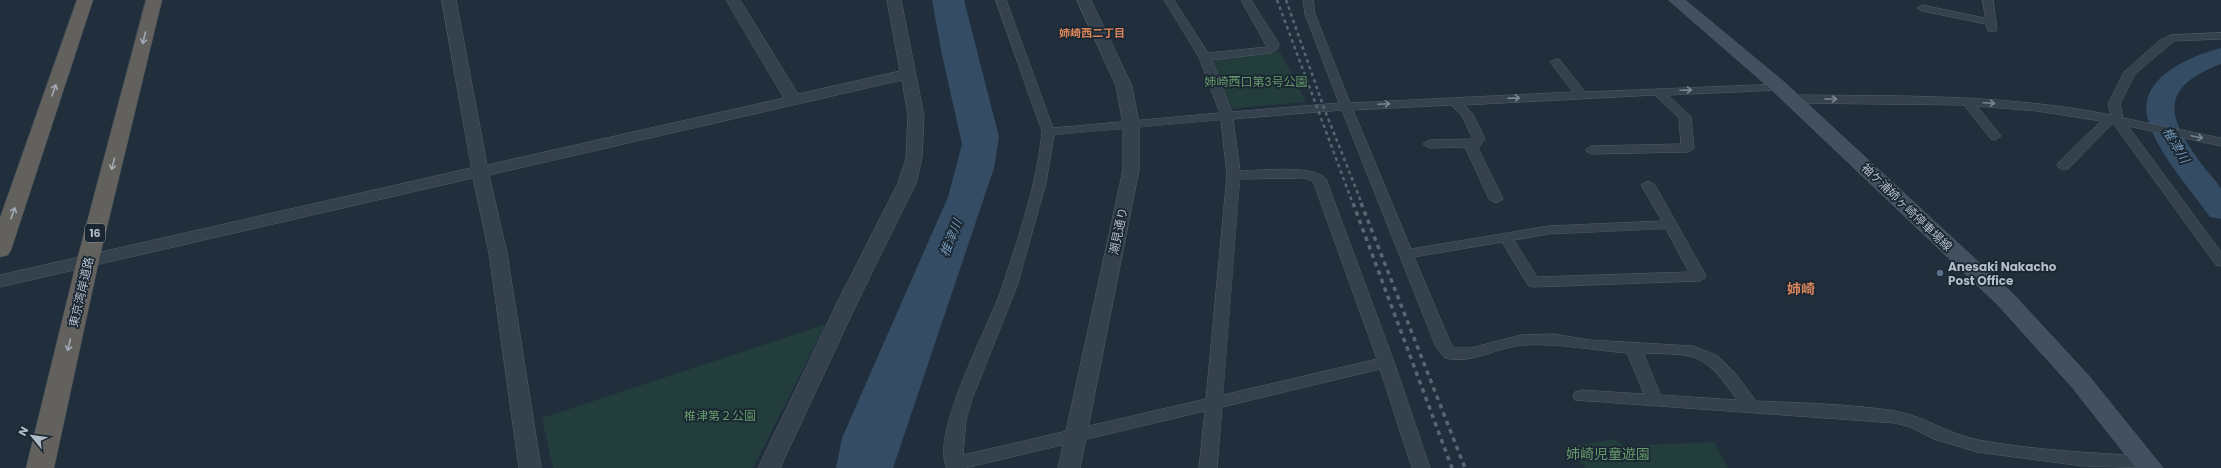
<svg xmlns="http://www.w3.org/2000/svg" width="2221" height="468" viewBox="0 0 2221 468" font-family="Poppins,'Noto Sans JP',sans-serif">
<style>
.green{fill:#233d3d}
.water{fill:#344d64}
.lines{fill:none;stroke-linecap:round;stroke-linejoin:round}
.river{fill:#344d64;fill-rule:evenodd}
.minor-casing{stroke:#535f6a;stroke-width:1}
.tertiary-casing{stroke:#535f6a;stroke-width:1}
.secondary-casing{stroke:#535f6a;stroke-width:1}
.trunk-casing{stroke:#404c57;stroke-width:1}
.minor{fill:#35414c;fill-rule:evenodd}
.tertiary{fill:#35414c;fill-rule:evenodd}
.secondary{fill:#43505f;fill-rule:evenodd}
.trunk{fill:#63615e;fill-rule:evenodd}
.rail-far1{stroke:#576673;stroke-width:2.5;stroke-dasharray:3.5 3.5;stroke-linecap:butt}
.rail{stroke:#576673;stroke-width:3.5;stroke-dasharray:4.5 4.5;stroke-linecap:butt}
.oneway{stroke:#a1aab3}
.oneway2{stroke:#798590}
.service-dot{fill:#5c6f8a;stroke:#1a2631;stroke-width:1.5}
.labels{text-anchor:middle;dominant-baseline:central;stroke-width:3.5;stroke-linejoin:round;paint-order:stroke}
.far-neighbourhood-label{font-size:11px;font-weight:bold;fill:#d9845a;stroke:#1a2631}
.shield{fill:#1a2631;stroke:#838f9b;stroke-width:1}
.shield-label{font-size:11px;font-weight:bold;fill:#b0bcc8}
.park-label{font-size:12px;fill:#669a6c;stroke:#1a2631}
.street-label{font-size:12px;fill:#b0bcc8;stroke:#1a2631}
.poi-label{font-size:12px;font-weight:bold;fill:#b0bcc8;stroke:#1a2631;text-anchor:start}
.water-label{font-size:13px;font-style:italic;fill:#6f90ad;stroke:#1a2631}
.quarter-label{font-size:14px;font-weight:bold;fill:#d9845a;stroke:#1a2631}
.near-park-label{font-size:14px;fill:#669a6c;stroke:#1a2631}
</style>
<rect width="100%" height="100%" fill="#212f3c"/>
<!-- green -->
<path class="green" d="M1280 52 1306 102 1236 108 1231 107 1214 63 1217 60Z
M826 324 753 468H553L542 418Z
M1614 439 1625 446 1714 442 1728 468H1585L1569 447Z"/>
<!-- water -->
<path class="water" d="M932 0H964L999 137 994 168 893 468H836L842 438 948 197 962 144 942 55Z"/>
<g class="lines">
<!-- river -->
<path class="river" d="M2221 48V64C2155 89 2169 120 2204 167 2209 174 2217 181 2221 189 2221 196 2221 211 2221 219L2210 217C2191 190 2155 150 2148 119 2137 78 2190 56 2221 48Z"/>
<!-- minor casing -->
<g class="minor-casing">
<path id="minor" d="M996 0H1006L1053 128 1220 113 1199 57 1164 0H1174L1208 53 1267 47 1241 0H1251L1279 44 1277 50 1270 53 1212 60 1232 112 1339 103 1305 14 1303 0H1313L1315 14 1350 103 1573 92 1550 62 1556 59 1560 60 1585 92 1782 84 1784 86 1778 90 1668 95 1691 117 1694 148 1688 152 1591 154 1585 150 1591 146 1681 144 1679 118 1655 95 1464 105 1473 114 1485 139 1478 148 1503 199 1496 203 1489 199 1465 147 1429 148 1423 144 1429 140 1473 139 1462 116 1451 105 1353 110 1411 249 1549 226 1662 221 1641 185 1648 181 1655 185 1706 276 1704 279 1699 281 1533 287 1528 285 1502 242 1414 257 1451 344 1455 348H1471L1521 335 1553 334 1589 340 1693 346 1718 356 1735 373 1756 401C1800 403 1851 404 1895 411 1924 416 1948 434 1978 440 2033 450 2091 453 2147 456L2153 458 2156 463 2152 468 2083 466 1977 452 1934 439 1910 427 1895 423 1575 400 1573 396 1575 392 1581 390 1644 394 1627 353C1592 350 1558 343 1523 345 1497 347 1472 365 1445 358L1436 347 1342 110 1233 119 1240 171C1258 171 1315 164 1326 179L1394 362 1430 468H1412L1380 369 1222 407 1217 468H1199L1205 411 965 468H947C929 435 990 324 1002 288 1018 239 1037 184 1042 132ZM1221 120 1227 175 1206 399 963 455 966 420 972 399 1017 286 1046 183 1054 135ZM1240 179 1304 178 1313 181 1377 359 1223 395ZM1666 229 1689 272 1537 277 1514 240 1549 234ZM1644 353C1658 354 1676 353 1690 356 1712 362 1725 384 1737 400L1661 395Z
M1983 0H1993L1997 29 1996 31H1988L1986 24 1922 11 1917 8 1922 5 1985 18Z
M2221 33V39L2174 41 2135 74 2120 104 2123 118 2221 138V146L2128 126 2221 252V266L2216 265 2113 123 2068 169 2063 170 2057 166 2058 163 2101 121 2037 111 1977 106 2001 136 1995 140 1991 139 1964 105 1792 103 1786 99 1792 95C1899 96 2006 94 2111 115L2108 104 2124 72 2159 41 2171 35Z"/>
</g>
<!-- tertiary casing -->
<g class="tertiary-casing">
<path id="tertiary" d="M442 0H456L487 165 784 98 726 0H740L798 94 900 71 887 0H901L924 116 922 158 916 183 857 303 780 468H758L837 303 898 183 906 158 908 116 902 80 489 175 507 253 541 468H519L489 253 473 178 0 287V275L471 168Z
M1077 0H1091L1132 86 1139 124V170L1080 468H1058L1123 170V124L1116 86Z"/>
</g>
<!-- secondary casing -->
<g class="secondary-casing">
<path id="secondary" d="M1669 0H1685L1784 82 2013 294 2088 375 2163 468H2136L2072 387 1997 304 1772 90Z"/>
</g>
<!-- trunk casing -->
<g class="trunk-casing">
<path id="trunk" d="M77 0H93L11 250 8 255 0 257V218Z
M146 0H162L99 260 54 468H26L77 260Z"/>
</g>
<!-- minor -->
<use href="#minor" class="minor"/>
<!-- tertiary -->
<use href="#tertiary" class="tertiary"/>
<!-- secondary -->
<use href="#secondary" class="secondary"/>
<!-- trunk -->
<use href="#trunk" class="trunk"/>
<!-- rail-far1 -->
<path class="rail-far1" d="M1277 0 1353 204
M1286 0 1324 108 1362 204"/>
<!-- rail -->
<path class="rail" d="M1353 203 1452 468
M1361 203 1465 468"/>
</g>
<!-- one-way arrows -->
<defs><path id="oneway-shaft" d="M-6 0H5M1.5-3L5.5 0L1.5 3" fill="none" stroke-width="1.6" stroke-linecap="round" stroke-linejoin="round"/></defs>
<g class="oneway">
<use href="#oneway-shaft" transform="translate(144 38) rotate(104)"/>
<use href="#oneway-shaft" transform="translate(54 90) rotate(-71)"/>
<use href="#oneway-shaft" transform="translate(113 164) rotate(104)"/>
<use href="#oneway-shaft" transform="translate(13 213) rotate(-71)"/>
<use href="#oneway-shaft" transform="translate(69 345) rotate(103)"/>
</g>
<g class="oneway2">
<use href="#oneway-shaft" transform="translate(1686 90) rotate(-2)"/>
<use href="#oneway-shaft" transform="translate(1514 98) rotate(-2)"/>
<use href="#oneway-shaft" transform="translate(1831 99)"/>
<use href="#oneway-shaft" transform="translate(1989 103) rotate(3)"/>
<use href="#oneway-shaft" transform="translate(1384 104) rotate(-3)"/>
<use href="#oneway-shaft" transform="translate(2197 137) rotate(12)"/>
</g>
<!-- markers -->
<circle class="service-dot" cx="1940" cy="273" r="4"/>
<g class="labels">
<!-- far-neighbourhood labels -->
<g class="far-neighbourhood-label">
<text x="1092" y="33">姉崎西二丁目</text>
</g>
<!-- shield labels -->
<rect class="shield" x="85" y="224" width="20" height="18" rx="3"/>
<g class="shield-label">
<text x="95" y="233">16</text>
</g>
<!-- park labels -->
<g class="park-label">
<text x="1256" y="81">姉崎西口第3号公園</text>
<text x="720" y="415">椎津第２公園</text>
</g>
<!-- street labels -->
<g class="street-label">
<text transform="translate(1907 207) rotate(44)">袖ケ浦姉ヶ崎停車場線</text>
<text transform="translate(1118 231) rotate(-78)">潮見通り</text>
<text transform="translate(81 292) rotate(-77)">東京湾岸道路</text>
</g>
<!-- poi labels -->
<g class="poi-label">
<text x="1948" y="266">Anesaki Nakacho<tspan x="1948" dy="14">Post Office</tspan></text>
</g>
<!-- water labels -->
<g class="water-label">
<text transform="translate(2176 145) rotate(59)">椎津川</text>
<text transform="translate(951 238) rotate(-68)">椎津川</text>
</g>
<!-- quarter labels -->
<g class="quarter-label">
<text x="1801" y="289">姉崎</text>
</g>
<!-- near-park labels -->
<g class="near-park-label">
<text x="1608" y="454">姉崎児童遊園</text>
</g>
</g>
<!-- north arrow -->
<g transform="translate(32 436) rotate(299)" stroke="#1a2631" stroke-width="3" paint-order="stroke">
<path d="M0-3L7 15L0 10L-7 15Z" fill="#b0bcc8"/>
<text y="-6" font-size="11" font-weight="bold" text-anchor="middle" fill="#b0bcc8">N</text>
</g>
</svg>
